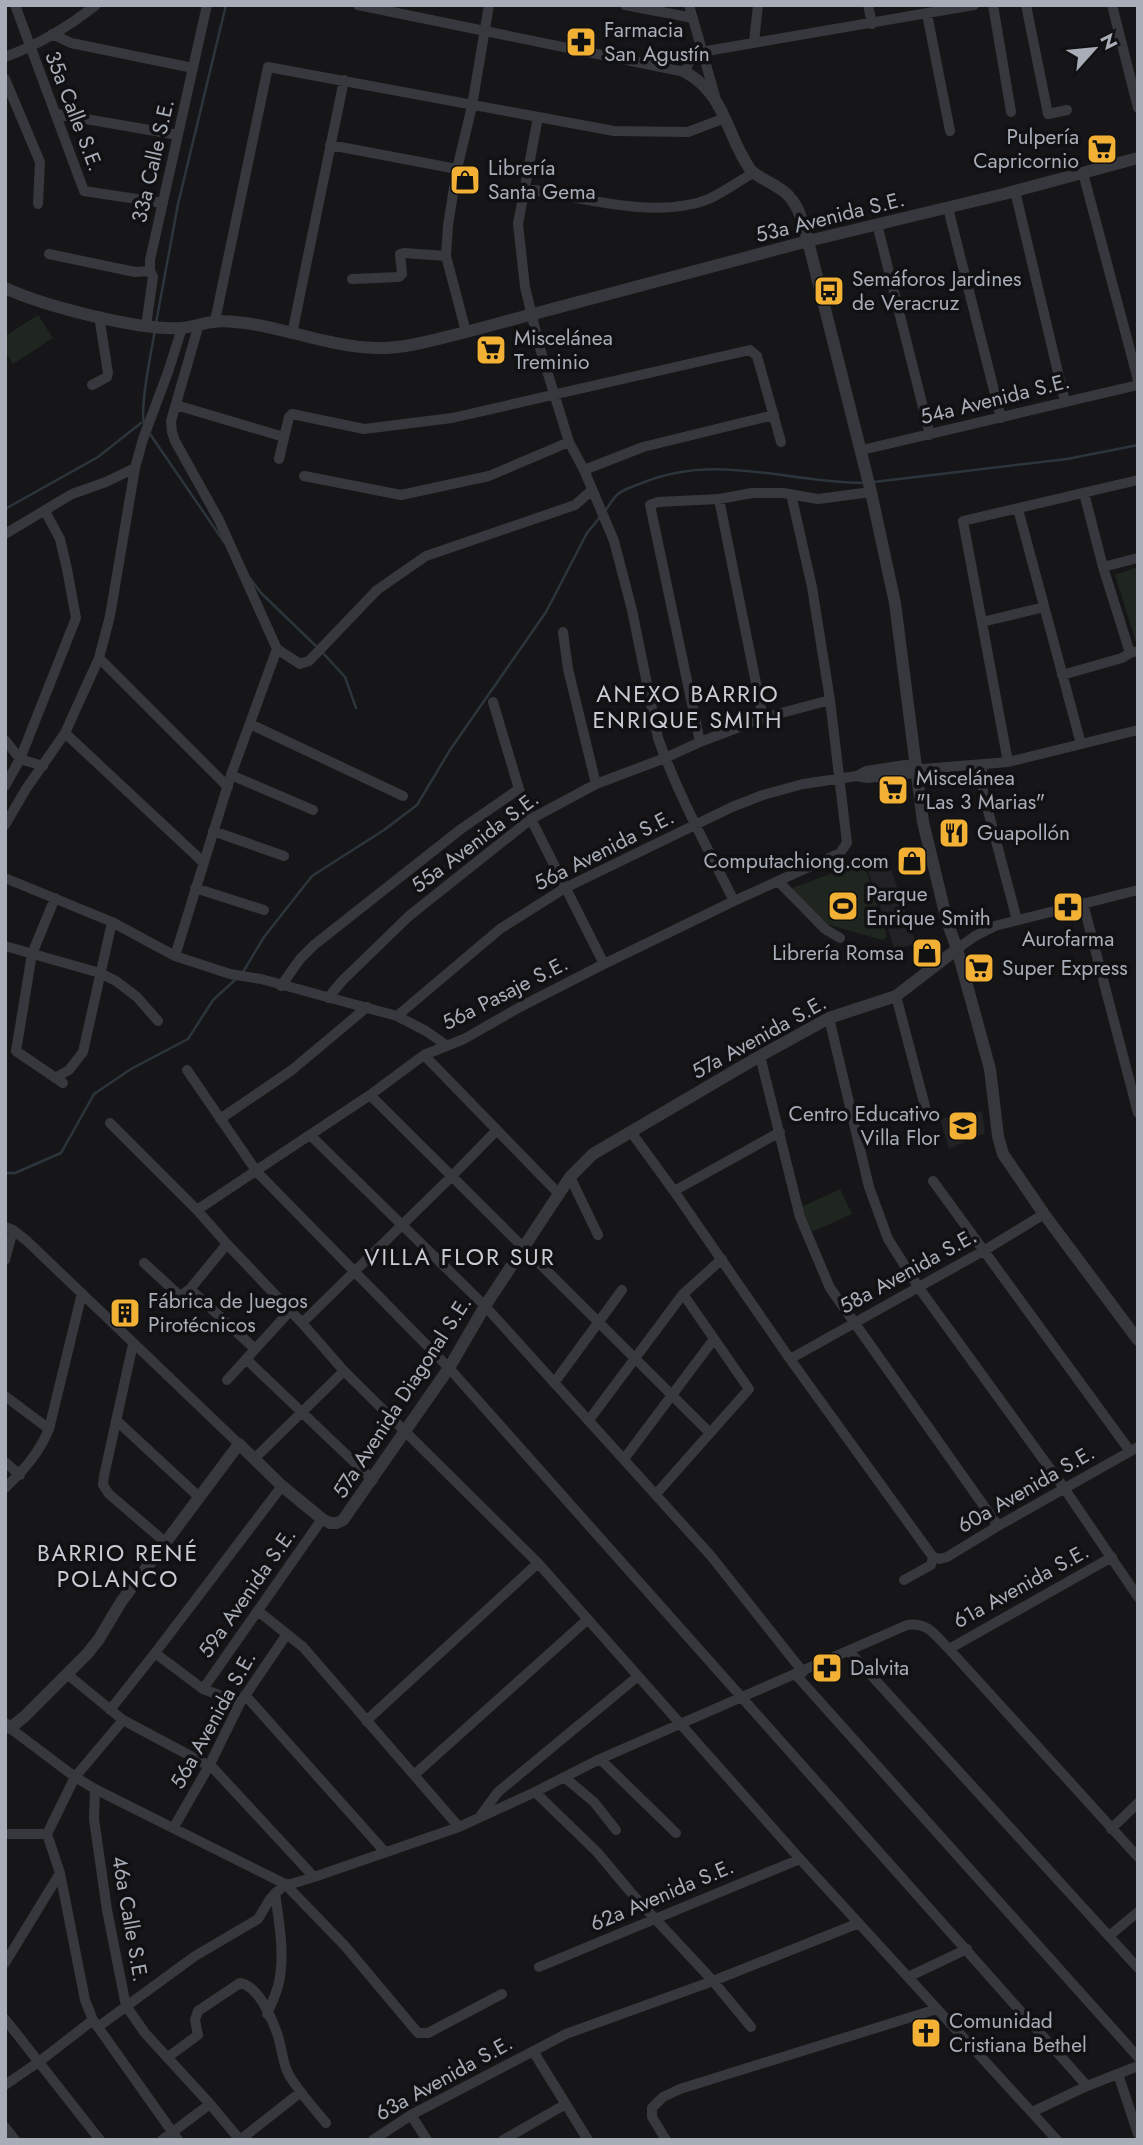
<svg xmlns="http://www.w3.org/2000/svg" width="1143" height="2145" viewBox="0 0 1143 2145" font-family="Jost,sans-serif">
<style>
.built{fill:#222225}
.green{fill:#1e261f}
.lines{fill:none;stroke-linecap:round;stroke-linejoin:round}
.stream{stroke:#2c353c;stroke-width:2.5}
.minor{stroke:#37383d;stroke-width:10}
.tertiary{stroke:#37383d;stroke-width:12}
.labels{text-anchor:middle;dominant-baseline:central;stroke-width:7;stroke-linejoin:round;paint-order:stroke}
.poi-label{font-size:21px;fill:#a8adb8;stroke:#111113;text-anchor:start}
.street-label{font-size:21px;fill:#a8adb8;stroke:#111113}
.neighbourhood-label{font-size:23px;letter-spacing:2px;fill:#c9ccd4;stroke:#111113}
</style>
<rect width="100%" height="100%" fill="#161618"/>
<!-- built -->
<path class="built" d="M887 858 916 943 895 950 866 865Z
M982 1111 985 1133 949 1149 940 1119Z"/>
<!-- green -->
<path class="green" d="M38 315 53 338 13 364 5 351V336Z
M1138 567V645H1137L1115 575Z
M852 866 866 869 887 937 882 940 826 924 792 888Z
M840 1189 852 1214 812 1232 801 1207Z"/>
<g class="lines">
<!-- stream -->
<path class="stream" d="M156 323 178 204 226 5
M145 426C138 413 152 348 155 330
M150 434 224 542
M874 482 1067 459 1138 445
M5 509 98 457 141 423
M605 511C609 506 613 498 618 494 624 489 635 486 642 483 716 452 789 483 864 483
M249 577 261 593 317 647
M322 652 345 677 356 708
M243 972 264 937 312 876 384 830 417 805 450 750 546 612 587 533 601 516
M5 1173H15L61 1153 94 1094 131 1069 188 1039 213 1000 236 979"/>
<!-- minor -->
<path class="minor" d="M15 5 84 191 163 203
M358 5 685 72 689 62 701 52 974 5
M625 5 693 18
M689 5 715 96
M868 5 872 24
M993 5 1011 112
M1026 5 1048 114 1067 110
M1112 5 1138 108
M927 14 950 131
M52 34 71 43 193 68
M754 42 758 5
M5 57C38 45 68 27 96 5
M5 79 40 162 38 204
M57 114 178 135
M538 117 518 224 525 287 539 345 569 442 584 470 614 541 632 610 658 738C678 795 707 847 734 901
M330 145 457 169
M1083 173 1138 380
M523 188C578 197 659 221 711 198 725 191 739 181 753 173
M1015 191 1065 402
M948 208 1001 418
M877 224 930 435
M49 254 135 272 150 271
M352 279 399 277 402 274 400 254 404 253 446 256
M215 321 268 67 614 131 688 132 725 118
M199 324 171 421 172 432 175 441 219 520 277 649 300 664 309 661 377 590 426 556 575 505 592 490
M146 326 153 277 150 271V260L207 5
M466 332 446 256 448 225 457 169 472 106 489 5
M292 334 344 80
M92 385 107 377 108 373 99 316
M176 405 284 437
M862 450 1138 385
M279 459 289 417 292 414 364 429 452 418 750 350 757 356 781 442
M584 470 643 447 774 415
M304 476 401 495 489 476 569 442
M1084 493 1103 567 1130 653
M719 499 763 718
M1018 509 1081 744
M5 534 72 494 106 482 135 468
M1103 567 1138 558
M982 622 1044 607
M563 632 568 669 596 784
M99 658 228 787
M1062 675 1122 658 1130 653 1138 651
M493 702 519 789 531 819 604 964
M250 724 403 796
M65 733 203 862
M5 740 20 759 43 766
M700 742 650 505 658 502 719 499 752 493H783L818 499 871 492
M1008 762 963 521 1138 480
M982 765 983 792 1017 920
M231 775 313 810
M857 776 867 778 917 773 921 770
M5 786 20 759 76 618 67 569 60 539 45 511
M5 825 26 789 65 733 99 658 110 616 135 468 143 439 168 372 182 328
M213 831 284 856
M5 878 112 922 175 956 230 974 261 979 397 1016 426 1031 446 1045
M778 881 825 929 840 938
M195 888 264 910
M55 898 32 954 16 1051 63 1083
M1083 903 1138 1113
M5 946 100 973 116 981 137 997 158 1021
M957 949 975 936 995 926 1138 890
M175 956 231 775 277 649
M281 986 300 959 314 945 461 829 519 789
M896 996 927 1114
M328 998 342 981 409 916 531 819 596 784 665 758 700 742 763 718 830 700
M397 1016 500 929 565 888 732 807 763 795 803 784 857 776 866 771 905 765 916 766 923 769 1008 762 1138 730
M829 1018 869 1187 888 1239 919 1288 1064 1488 1138 1597
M424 1055 559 1194
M760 1056 800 1217 830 1288 998 1526
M187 1070 257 1172 449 1368 1087 2086
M55 1078 69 1070 83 1052 112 922
M370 1095 709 1432
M220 1119 292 1070 367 1007
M110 1123 197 1210 227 1244 302 1323 344 1371 538 1563 800 1859 1057 2140
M631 1132 674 1191 790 1359 933 1557
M310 1135 485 1306 711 1556 803 1672
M570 1177 598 1235
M933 1181 1130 1451
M674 1191 780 1132
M197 1210 370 1095 424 1055 464 1039 520 1007 604 964 734 901 840 853 847 843 830 700 812 587 791 494
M5 1227 13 1230 27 1241 239 1444
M5 1260 13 1230
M144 1263 180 1296 190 1289 227 1244
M190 1289 255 1349
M302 1323 451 1177 496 1131
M133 1344 104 1476 103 1485 109 1494 165 1542
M246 1359 373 1480
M790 1359 985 1250 1044 1214
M227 1380 290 1311
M554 1383 622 1290
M5 1396 49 1429
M116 1420 199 1497
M589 1420 683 1294 722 1259
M254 1459 344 1371
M624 1459 714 1339
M5 1462 20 1475
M5 1488C24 1470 39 1453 49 1429L82 1293
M656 1494 749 1389 683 1294
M933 1557 940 1559 947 1557 998 1526 1138 1447
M904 1580 931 1565 933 1557
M258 1611 303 1647 459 1827
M949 1649 1112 1557
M849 1651 1138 1968
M155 1653 203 1689 240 1703
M67 1674 123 1720 213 1768 314 1877
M796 1675 1138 2057
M203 1689 322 1519
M245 1695 385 1852
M110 1710 155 1653 282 1486
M123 1720 75 1777 47 1834 60 1873 85 2000 93 2020 178 2140
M366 1721 538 1563
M10 1728 75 1777 95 1789 285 1884 345 1946 418 2033H428L502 1994
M600 1759 676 1833
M414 1775 588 1619
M564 1777 594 1802 616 1830
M95 1789 94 1819 107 1910 126 2006 145 2033 210 2104 240 2140
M535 1792 597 1852 633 1895 713 1981 751 2027
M481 1815 498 1792 637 1677
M174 1827 209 1766 240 1703 287 1634
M1111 1829 1138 1803
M5 1834H47
M1109 1936 1138 1912
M5 1963 60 1873
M539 1967 800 1859
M908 1977 967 1949
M267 2014C271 2004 277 1993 279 1982 285 1953 279 1922 275 1893
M5 2019 100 2140
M98 2027 195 1956 258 1919 270 1899 285 1884H291L314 1877 459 1827 535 1792 600 1759 907 1625C928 1622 935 1635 949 1649L1138 1857
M533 2051 588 2140
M168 2057 198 2035 195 2020 198 2011 240 1983C259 1986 271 2017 277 2033 282 2047 282 2062 289 2075 299 2092 313 2107 326 2123
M1118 2074 1138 2134
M5 2085 40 2061 93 2020
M1032 2112 1087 2086 1138 2066
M411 2115 427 2140
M5 2127 15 2140
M162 2140 210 2104
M240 2140 301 2092
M373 2140 411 2115 566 2034 713 1981 859 1923
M503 2140 566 2104
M666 2140 652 2117V2108L663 2097 680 2089 937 2009"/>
<!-- tertiary -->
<path class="tertiary" d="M685 72C726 94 726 135 750 169 756 177 769 181 777 187 798 198 802 220 808 241L871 492 895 603 923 822 947 921 957 949 990 1069 998 1136 1003 1154 1044 1214 1138 1340
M5 288C44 306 140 331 182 328 192 327 203 323 213 322 223 320 235 322 245 323 289 329 331 347 376 348 404 349 438 339 466 332L808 241 1004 194 1138 158
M5 1724 10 1728 24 1717 87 1654 99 1639 121 1602 239 1444 282 1486 322 1519 330 1523H337L343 1520 449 1368 485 1306 570 1177 593 1154 760 1056 829 1018 896 996 957 949"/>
</g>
<!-- icons -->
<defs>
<g id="pharmacy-square" transform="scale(1.575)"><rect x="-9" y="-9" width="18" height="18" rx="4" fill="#f2b134" stroke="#111113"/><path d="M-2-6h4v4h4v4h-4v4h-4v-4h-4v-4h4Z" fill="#111"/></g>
<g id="supermarket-square" transform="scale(1.575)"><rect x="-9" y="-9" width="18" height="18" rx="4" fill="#f2b134" stroke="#111113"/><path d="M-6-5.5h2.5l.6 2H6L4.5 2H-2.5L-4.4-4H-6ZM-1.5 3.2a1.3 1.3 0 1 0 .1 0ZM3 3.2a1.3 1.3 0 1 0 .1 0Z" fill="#111"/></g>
<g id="shop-square" transform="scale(1.575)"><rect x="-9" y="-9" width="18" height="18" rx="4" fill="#f2b134" stroke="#111113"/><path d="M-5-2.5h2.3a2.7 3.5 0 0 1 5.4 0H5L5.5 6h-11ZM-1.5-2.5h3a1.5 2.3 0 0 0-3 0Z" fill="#111"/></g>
<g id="bus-square" transform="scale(1.575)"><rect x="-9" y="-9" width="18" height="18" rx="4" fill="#f2b134" stroke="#111113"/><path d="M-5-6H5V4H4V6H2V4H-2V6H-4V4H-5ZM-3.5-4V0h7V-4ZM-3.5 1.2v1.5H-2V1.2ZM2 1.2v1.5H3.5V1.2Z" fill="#111"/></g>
<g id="restaurant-square" transform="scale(1.575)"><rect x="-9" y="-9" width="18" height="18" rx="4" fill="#f2b134" stroke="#111113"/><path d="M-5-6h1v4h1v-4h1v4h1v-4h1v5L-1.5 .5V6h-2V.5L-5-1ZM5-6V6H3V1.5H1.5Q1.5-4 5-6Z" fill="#111"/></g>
<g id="stadium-square" transform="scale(1.575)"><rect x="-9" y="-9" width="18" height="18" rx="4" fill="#f2b134" stroke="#111113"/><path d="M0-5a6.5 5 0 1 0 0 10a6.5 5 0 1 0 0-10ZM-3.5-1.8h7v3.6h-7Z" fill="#111"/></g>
<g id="school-square" transform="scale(1.575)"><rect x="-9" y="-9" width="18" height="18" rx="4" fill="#f2b134" stroke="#111113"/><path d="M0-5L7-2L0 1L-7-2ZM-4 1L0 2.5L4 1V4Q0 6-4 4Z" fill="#111"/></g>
<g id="building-square" transform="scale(1.575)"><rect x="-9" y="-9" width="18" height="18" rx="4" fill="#f2b134" stroke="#111113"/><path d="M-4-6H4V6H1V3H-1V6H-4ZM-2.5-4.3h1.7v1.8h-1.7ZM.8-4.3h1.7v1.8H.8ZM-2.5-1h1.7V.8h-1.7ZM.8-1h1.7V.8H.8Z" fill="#111"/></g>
<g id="church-square" transform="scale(1.575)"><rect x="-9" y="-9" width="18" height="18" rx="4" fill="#f2b134" stroke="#111113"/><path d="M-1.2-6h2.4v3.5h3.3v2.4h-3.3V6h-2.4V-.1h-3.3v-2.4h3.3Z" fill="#111"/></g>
</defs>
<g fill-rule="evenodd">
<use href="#pharmacy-square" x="581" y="42"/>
<use href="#supermarket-square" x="1102" y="149"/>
<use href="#shop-square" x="465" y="180"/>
<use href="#bus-square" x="829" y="291"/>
<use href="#supermarket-square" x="491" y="350"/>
<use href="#supermarket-square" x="893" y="790"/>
<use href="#restaurant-square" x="954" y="833"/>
<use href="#shop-square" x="912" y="861"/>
<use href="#stadium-square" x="843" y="906"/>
<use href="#pharmacy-square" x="1068" y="907"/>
<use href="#shop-square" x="927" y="953"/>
<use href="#supermarket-square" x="979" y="968"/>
<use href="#school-square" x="963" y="1126"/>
<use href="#building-square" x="125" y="1313"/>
<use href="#pharmacy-square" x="827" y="1668"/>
<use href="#church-square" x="926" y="2033"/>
</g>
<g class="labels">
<!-- poi labels -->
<g class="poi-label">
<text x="604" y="30">Farmacia<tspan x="604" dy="24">San Agustín</tspan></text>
<text x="1079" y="137" text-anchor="end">Pulpería<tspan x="1079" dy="24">Capricornio</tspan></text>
<text x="488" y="168">Librería<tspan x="488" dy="24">Santa Gema</tspan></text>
<text x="852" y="279">Semáforos Jardines<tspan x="852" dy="24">de Veracruz</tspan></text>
<text x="514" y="338">Miscelánea<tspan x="514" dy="24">Treminio</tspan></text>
<text x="916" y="778">Miscelánea<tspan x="916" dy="24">"Las 3 Marias"</tspan></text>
<text x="977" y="833">Guapollón</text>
<text x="889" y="861" text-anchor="end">Computachiong.com</text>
<text x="866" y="894">Parque<tspan x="866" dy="24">Enrique Smith</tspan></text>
<text x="1068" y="939" text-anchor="middle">Aurofarma</text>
<text x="904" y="953" text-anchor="end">Librería Romsa</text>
<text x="1002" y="968">Super Express</text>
<text x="940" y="1114" text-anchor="end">Centro Educativo<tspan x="940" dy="24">Villa Flor</tspan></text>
<text x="148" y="1301">Fábrica de Juegos<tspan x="148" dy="24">Pirotécnicos</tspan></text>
<text x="850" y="1668">Dalvita</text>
<text x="949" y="2021">Comunidad<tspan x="949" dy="24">Cristiana Bethel</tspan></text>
</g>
<!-- street labels -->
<g class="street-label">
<text transform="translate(74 111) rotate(69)">35a Calle S.E.</text>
<text transform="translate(153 161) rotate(-77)">33a Calle S.E.</text>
<text transform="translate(830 217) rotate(-14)">53a Avenida S.E.</text>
<text transform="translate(995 399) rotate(-14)">54a Avenida S.E.</text>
<text transform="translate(475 842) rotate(-37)">55a Avenida S.E.</text>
<text transform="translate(604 850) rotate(-27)">56a Avenida S.E.</text>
<text transform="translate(505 993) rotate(-27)">56a Pasaje S.E.</text>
<text transform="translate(759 1037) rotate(-29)">57a Avenida S.E.</text>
<text transform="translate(908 1271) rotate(-29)">58a Avenida S.E.</text>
<text transform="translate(402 1397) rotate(-57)">57a Avenida Diagonal S.E.</text>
<text transform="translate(1026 1489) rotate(-30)">60a Avenida S.E.</text>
<text transform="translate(1021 1586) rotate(-29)">61a Avenida S.E.</text>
<text transform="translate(247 1593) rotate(-55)">59a Avenida S.E.</text>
<text transform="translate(213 1720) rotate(-61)">56a Avenida S.E.</text>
<text transform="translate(662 1895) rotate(-23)">62a Avenida S.E.</text>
<text transform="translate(130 1919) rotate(80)">46a Calle S.E.</text>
<text transform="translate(444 2078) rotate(-29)">63a Avenida S.E.</text>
</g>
<!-- neighbourhood labels -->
<g class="neighbourhood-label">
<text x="688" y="694">ANEXO BARRIO<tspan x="688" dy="26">ENRIQUE SMITH</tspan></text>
<text x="460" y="1257">VILLA FLOR SUR</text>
<text x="118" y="1553">BARRIO RENÉ<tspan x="118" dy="26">POLANCO</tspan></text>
</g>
</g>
<!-- border -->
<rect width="1143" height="2145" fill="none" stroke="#a8adb8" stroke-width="14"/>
<!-- north arrow -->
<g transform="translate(1094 49) rotate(63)" stroke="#111113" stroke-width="5" paint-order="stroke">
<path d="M0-5L12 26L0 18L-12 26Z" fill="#a8adb8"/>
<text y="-10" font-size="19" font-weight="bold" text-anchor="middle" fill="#a8adb8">N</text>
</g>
</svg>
